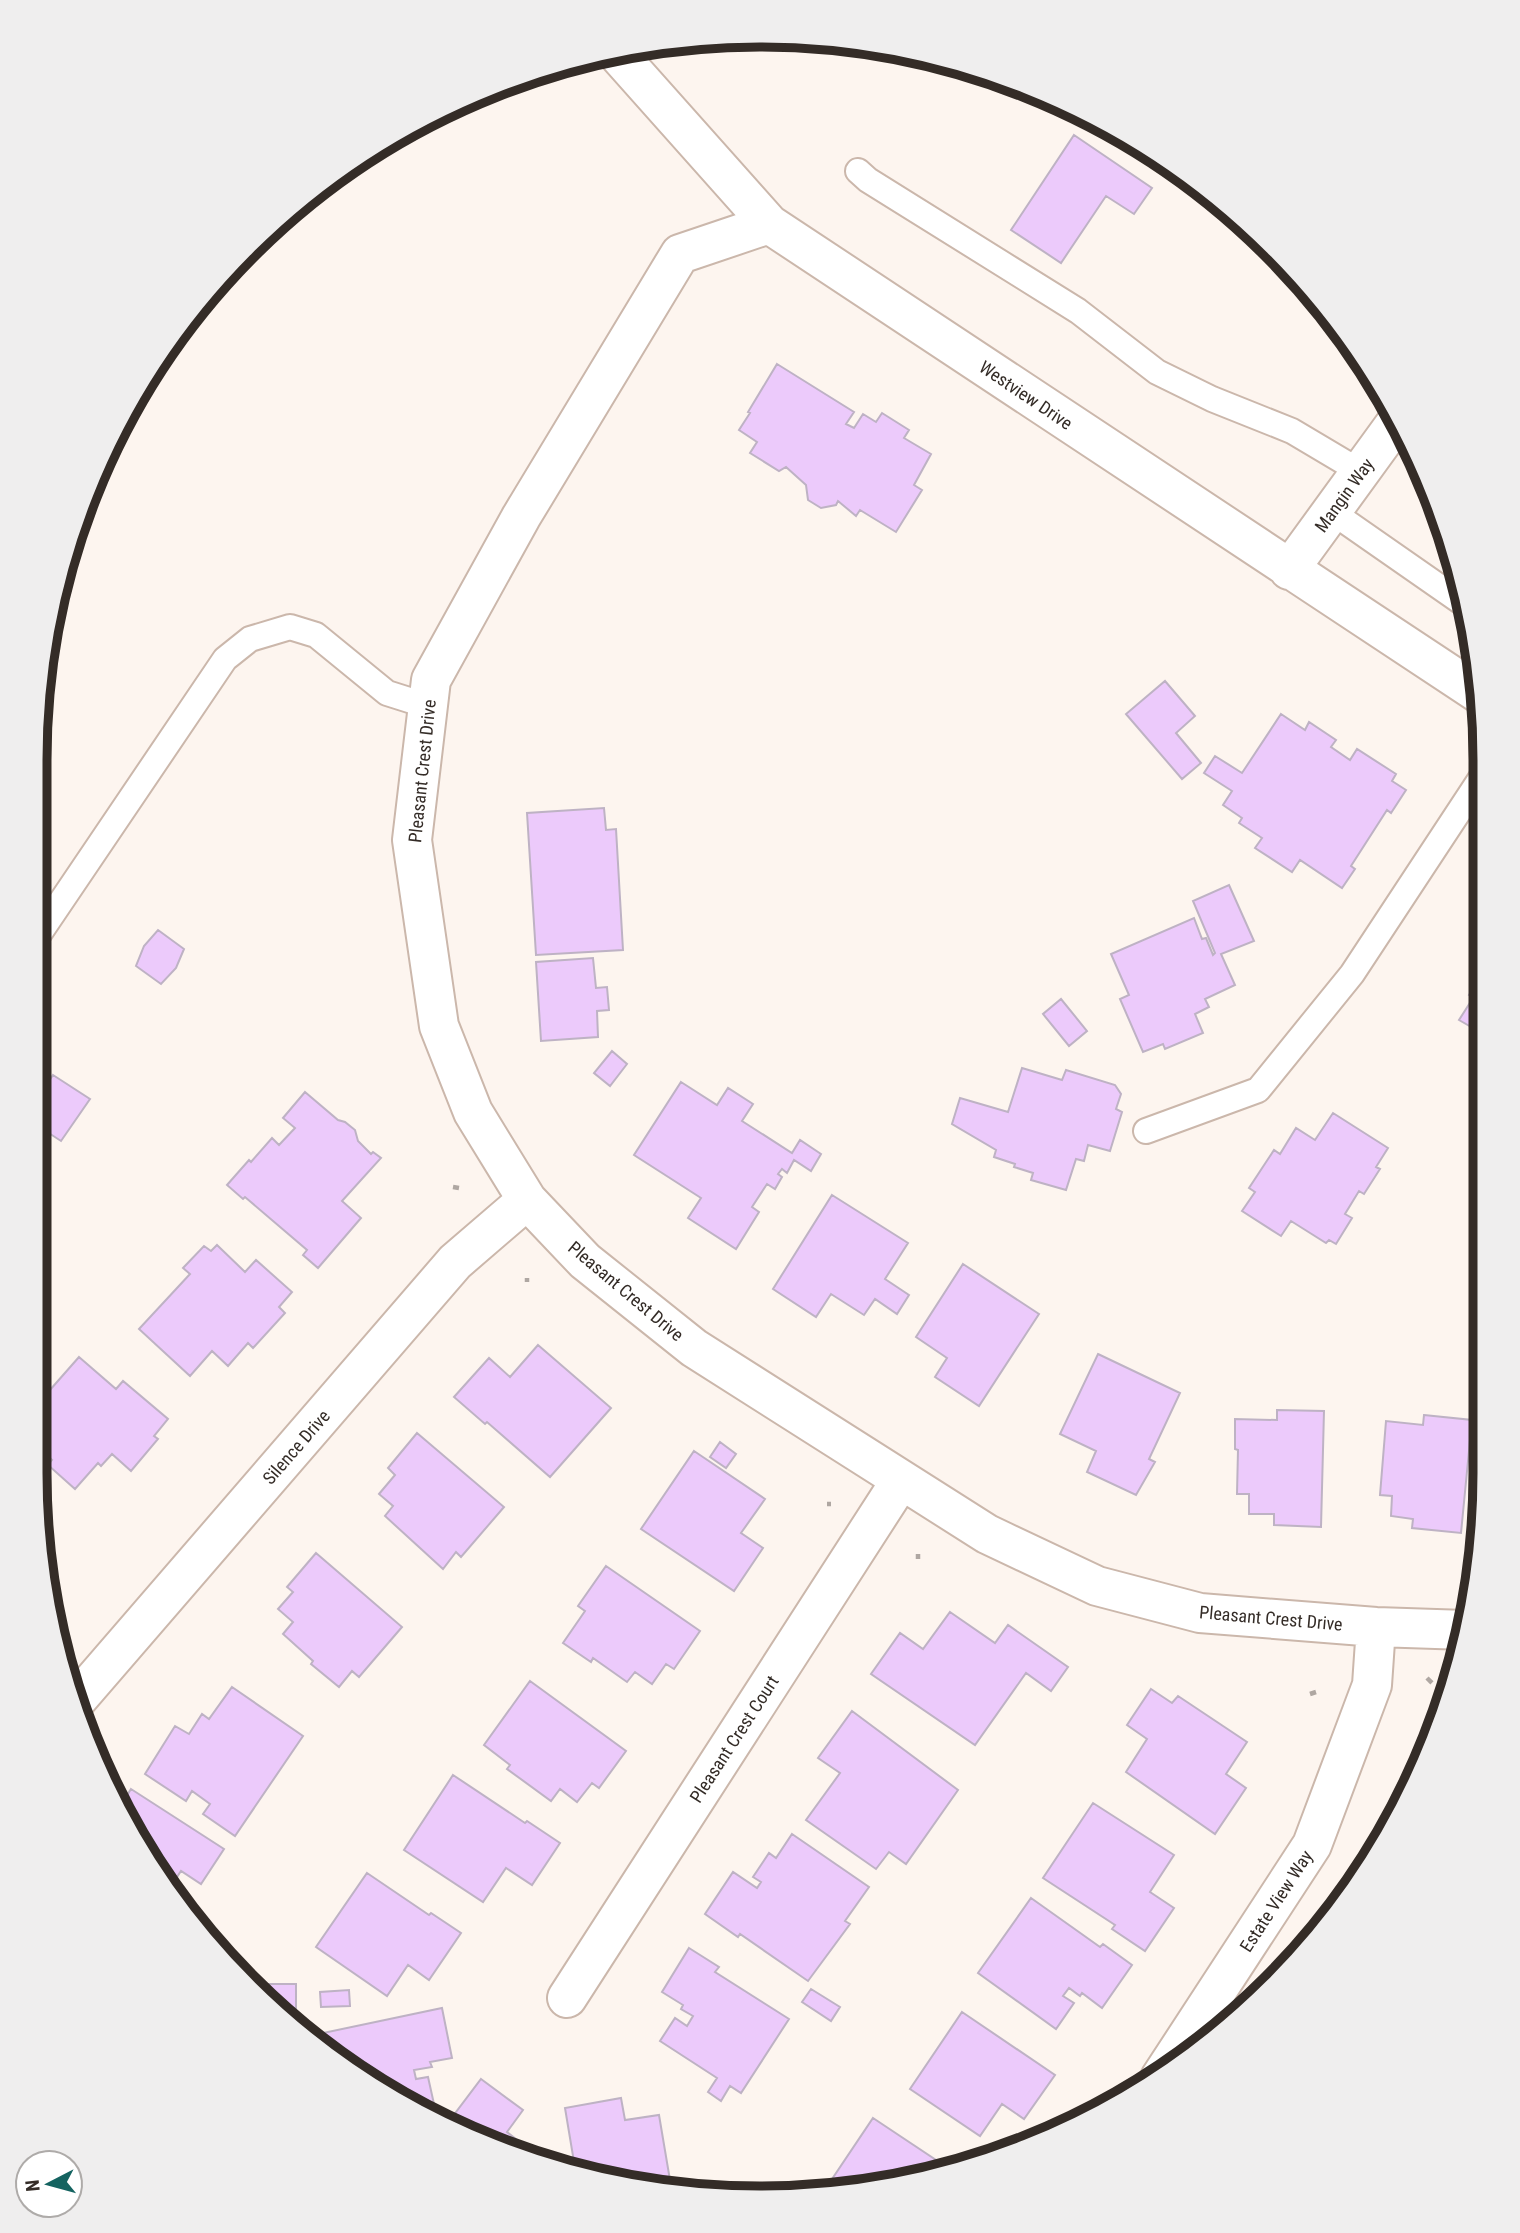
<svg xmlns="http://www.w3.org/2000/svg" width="1520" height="2233" viewBox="0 0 1520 2233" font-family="'Roboto Condensed',sans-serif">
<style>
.building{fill:#eccafb;stroke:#beb2c4;stroke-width:2}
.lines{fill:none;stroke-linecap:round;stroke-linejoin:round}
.lane-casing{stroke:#cbb7ab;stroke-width:28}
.street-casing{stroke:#cbb7ab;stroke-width:42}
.path{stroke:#afa7a2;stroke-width:4.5;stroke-dasharray:7 3.5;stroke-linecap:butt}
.lane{stroke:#fff;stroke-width:24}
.street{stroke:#fff;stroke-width:38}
.labels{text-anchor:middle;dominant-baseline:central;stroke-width:5;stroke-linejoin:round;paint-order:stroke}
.street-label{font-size:18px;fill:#342c27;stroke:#fff}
.rim{fill:none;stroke:#342c27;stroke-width:9}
</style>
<rect width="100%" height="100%" fill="#fdf5ef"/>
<!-- building -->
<path class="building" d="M1074 135 1152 188 1134 214 1106 196 1061 263 1011 230Z
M777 364 854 412 846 424 854 428 863 414 876 422 882 413 909 430 904 438 931 454 914 485 922 490 896 532 860 510 856 516 838 501 836 505 821 508 808 500 806 485 786 467 779 471 750 453 757 442 739 430 750 413 748 412Z
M1165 681 1195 716 1176 733 1201 763 1182 779 1126 714Z
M1281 714 1305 730 1309 722 1336 740 1331 747 1350 760 1357 749 1396 774 1392 781 1406 790 1391 813 1387 810 1351 866 1355 869 1342 888 1300 860 1292 872 1255 848 1262 838 1239 823 1242 818 1223 805 1232 791 1204 773 1215 756 1242 773Z
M604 808 606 830 616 829 623 950 536 955 527 813Z
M1229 885 1254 941 1221 954 1235 985 1205 999 1209 1007 1195 1014 1203 1033 1165 1049 1163 1044 1143 1052 1120 999 1129 995 1111 954 1194 918 1202 939 1206 938 1213 955 1215 953 1193 901Z
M158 930 184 949 176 968 161 984 136 966 144 946Z
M593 958 596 988 607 987 609 1010 597 1011 598 1037 541 1041 536 962Z
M1485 963V1042L1474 1035 1478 1031 1459 1020 1473 998 1469 995 1480 977 1477 975Z
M1061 999 1087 1031 1069 1046 1043 1014Z
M612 1051 627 1064 610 1086 594 1073Z
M1022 1068 1062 1080 1066 1070 1115 1085 1121 1094 1116 1109 1122 1112 1110 1151 1088 1145 1084 1161 1076 1159 1066 1190 1031 1180 1033 1173 1014 1167 1015 1164 994 1157 996 1150 952 1124 960 1098 1008 1112Z
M53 1075 90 1099 61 1141 35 1124V1102Z
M681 1082 717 1105 728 1088 753 1104 742 1121 792 1153 800 1140 821 1154 811 1171 794 1160 787 1173 782 1169 778 1174 782 1177 775 1189 767 1184 752 1207 759 1212 736 1249 688 1218 701 1198 634 1155Z
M305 1092 338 1120 345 1122 355 1130 358 1141 371 1154 373 1152 381 1158 342 1201 361 1218 318 1268 303 1255 307 1250 245 1197 243 1199 227 1185 249 1160 251 1162 272 1138 279 1145 295 1128 283 1118Z
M1333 1113 1388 1148 1376 1167 1380 1169 1364 1194 1359 1191 1345 1214 1352 1218 1336 1244 1329 1240 1326 1243 1291 1221 1281 1236 1242 1211 1255 1192 1249 1188 1274 1150 1280 1154 1296 1128 1315 1140Z
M832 1195 908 1243 885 1279 909 1295 897 1314 875 1299 864 1315 831 1294 816 1317 773 1289Z
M217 1245 245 1272 256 1260 292 1292 279 1307 285 1313 253 1348 248 1343 228 1366 212 1351 190 1376 139 1329 190 1274 183 1268 204 1246 211 1251Z
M963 1264 1039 1314 979 1406 935 1377 947 1358 916 1337Z
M538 1345 611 1408 550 1477 487 1422 485 1424 454 1397 489 1358 510 1377Z
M1098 1354 1180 1393 1149 1459 1155 1462 1136 1495 1087 1472 1096 1451 1060 1434Z
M79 1357 116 1389 123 1381 168 1419 154 1436 158 1439 131 1471 112 1454 101 1466 98 1463 75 1489 48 1465 52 1460 37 1447 40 1443 35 1439V1407Z
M1277 1410 1324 1411 1321 1527 1274 1525V1514H1249V1494H1237L1238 1450 1235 1449V1419L1277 1420Z
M1424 1415 1472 1420 1461 1533 1412 1528 1413 1519 1391 1516 1392 1496 1380 1495 1386 1421 1423 1425Z
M417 1433 504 1507 461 1557 456 1552 443 1569 385 1516 393 1506 379 1494 395 1475 388 1468Z
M720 1442 736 1454 726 1468 710 1457Z
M694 1451 765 1499 741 1533 763 1548 734 1591 641 1529Z
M316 1553 402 1627 359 1677 352 1671 339 1687 311 1664 313 1661 283 1634 293 1622 278 1609 293 1592 287 1587Z
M606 1566 700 1631 674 1669 666 1664 652 1684 635 1672 627 1682 593 1658 591 1662 563 1643 585 1611 578 1606Z
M950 1612 995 1643 1008 1625 1068 1667 1051 1691 1026 1673 975 1745 871 1674 900 1633 923 1649Z
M530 1681 626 1751 599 1788 592 1783 577 1802 560 1789 551 1801 507 1769 510 1765 484 1745Z
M232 1687 303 1736 235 1836 203 1814 210 1804 192 1791 186 1801 145 1774 175 1726 189 1734 202 1714 209 1719Z
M1151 1689 1172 1703 1178 1696 1247 1742 1226 1774 1246 1788 1215 1834 1126 1772 1147 1739 1127 1725Z
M852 1711 958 1790 906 1864 889 1852 876 1869 806 1820 840 1773 818 1758Z
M453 1775 525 1823 527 1821 560 1843 532 1885 506 1868 483 1902 404 1850Z
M131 1789 224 1849 201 1884 181 1871 169 1889 157 1875 118 1803 121 1805Z
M1093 1803 1174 1855 1150 1892 1174 1908 1145 1951 1112 1929 1115 1925 1043 1878Z
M792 1834 869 1887 845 1921 850 1924 808 1981 740 1934 738 1937 705 1914 733 1872 757 1888 761 1882 753 1877 769 1853 776 1858Z
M367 1873 429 1915 431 1913 461 1933 429 1980 408 1965 387 1996 316 1947Z
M1031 1898 1100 1947 1103 1944 1132 1965 1102 2008 1082 1993 1080 1996 1069 1988 1063 1996 1074 2003 1056 2029 978 1973Z
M689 1948 719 1967 715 1972 789 2019 741 2093 730 2086 721 2101 708 2092 717 2078 660 2041 675 2018 687 2026 693 2016 681 2009 683 2005 662 1992Z
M267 1984H296V2008L274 2009 268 2002Z
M811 1989 840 2007 831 2021 802 2002Z
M349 1990 350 2006 321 2007 320 1992Z
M442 2008 452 2058 430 2062 432 2067 414 2070 416 2079 428 2077 434 2104 417 2108 358 2076 326 2052 323 2033Z
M962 2012 1055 2075 1024 2119 1002 2104 980 2136 910 2089Z
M481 2079 523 2110 507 2132 540 2158 482 2143 447 2124Z
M621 2098 625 2120 659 2115 672 2192 575 2168 565 2108Z
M873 2118 948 2168 901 2184 822 2194Z"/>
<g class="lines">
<!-- lane casing -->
<g class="lane-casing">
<path id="lane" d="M858 171 868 180 1078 311 1157 372 1212 399 1292 431 1361 472
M1332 512 1467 606
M35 940 225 659 250 639 290 627 316 635 387 693 428 706
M1146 1131 1258 1090 1352 974 1485 772"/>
</g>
<!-- street casing -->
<g class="street-casing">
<path id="street" d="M614 50 769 224 1478 693
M769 224 680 254 521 517 431 680 412 840 439 1026 473 1112 527 1200 585 1261 694 1348 987 1534 1097 1586 1200 1613 1376 1627 1466 1630
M1289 570 1398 420
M74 1703 455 1262 527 1200
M567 1998 901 1480
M1160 2078 1312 1845 1372 1685 1376 1627"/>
</g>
<!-- path -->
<path class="path" d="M453 1187 459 1188
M527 1278V1282
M827 1504H831
M918 1559V1554
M1427 1678 1432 1683
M1310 1694 1316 1692"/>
<!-- lane -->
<use href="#lane" class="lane"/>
<!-- street -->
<use href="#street" class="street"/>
</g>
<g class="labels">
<!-- street labels -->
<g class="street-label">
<text transform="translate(1026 395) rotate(34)">Westview Drive</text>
<text transform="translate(1344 495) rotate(-54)">Mangin Way</text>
<text transform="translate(422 771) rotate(-84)">Pleasant Crest Drive</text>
<text transform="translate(626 1291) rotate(40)">Pleasant Crest Drive</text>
<text transform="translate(296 1447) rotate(-49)">Silence Drive</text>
<text transform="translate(1271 1618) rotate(5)">Pleasant Crest Drive</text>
<text transform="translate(734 1739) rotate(-57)">Pleasant Crest Court</text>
<text transform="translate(1276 1901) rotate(-57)">Estate View Way</text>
</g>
</g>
<!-- crop -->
<path d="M0 0H1520V2233H0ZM760 47H760A713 713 0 0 1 1473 760V1473A713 713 0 0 1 760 2186H760A713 713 0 0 1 47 1473V760A713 713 0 0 1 760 47Z" fill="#efeeee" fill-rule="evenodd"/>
<path class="rim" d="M760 47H760A713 713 0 0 1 1473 760V1473A713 713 0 0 1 760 2186H760A713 713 0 0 1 47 1473V760A713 713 0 0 1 760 47Z"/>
<!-- north arrow -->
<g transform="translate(49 2184) rotate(264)"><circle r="33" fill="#ffffff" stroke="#aeaba9" stroke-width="2"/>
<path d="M0-5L12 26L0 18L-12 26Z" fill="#146360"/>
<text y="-10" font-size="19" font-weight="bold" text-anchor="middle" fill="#342c27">N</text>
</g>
</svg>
